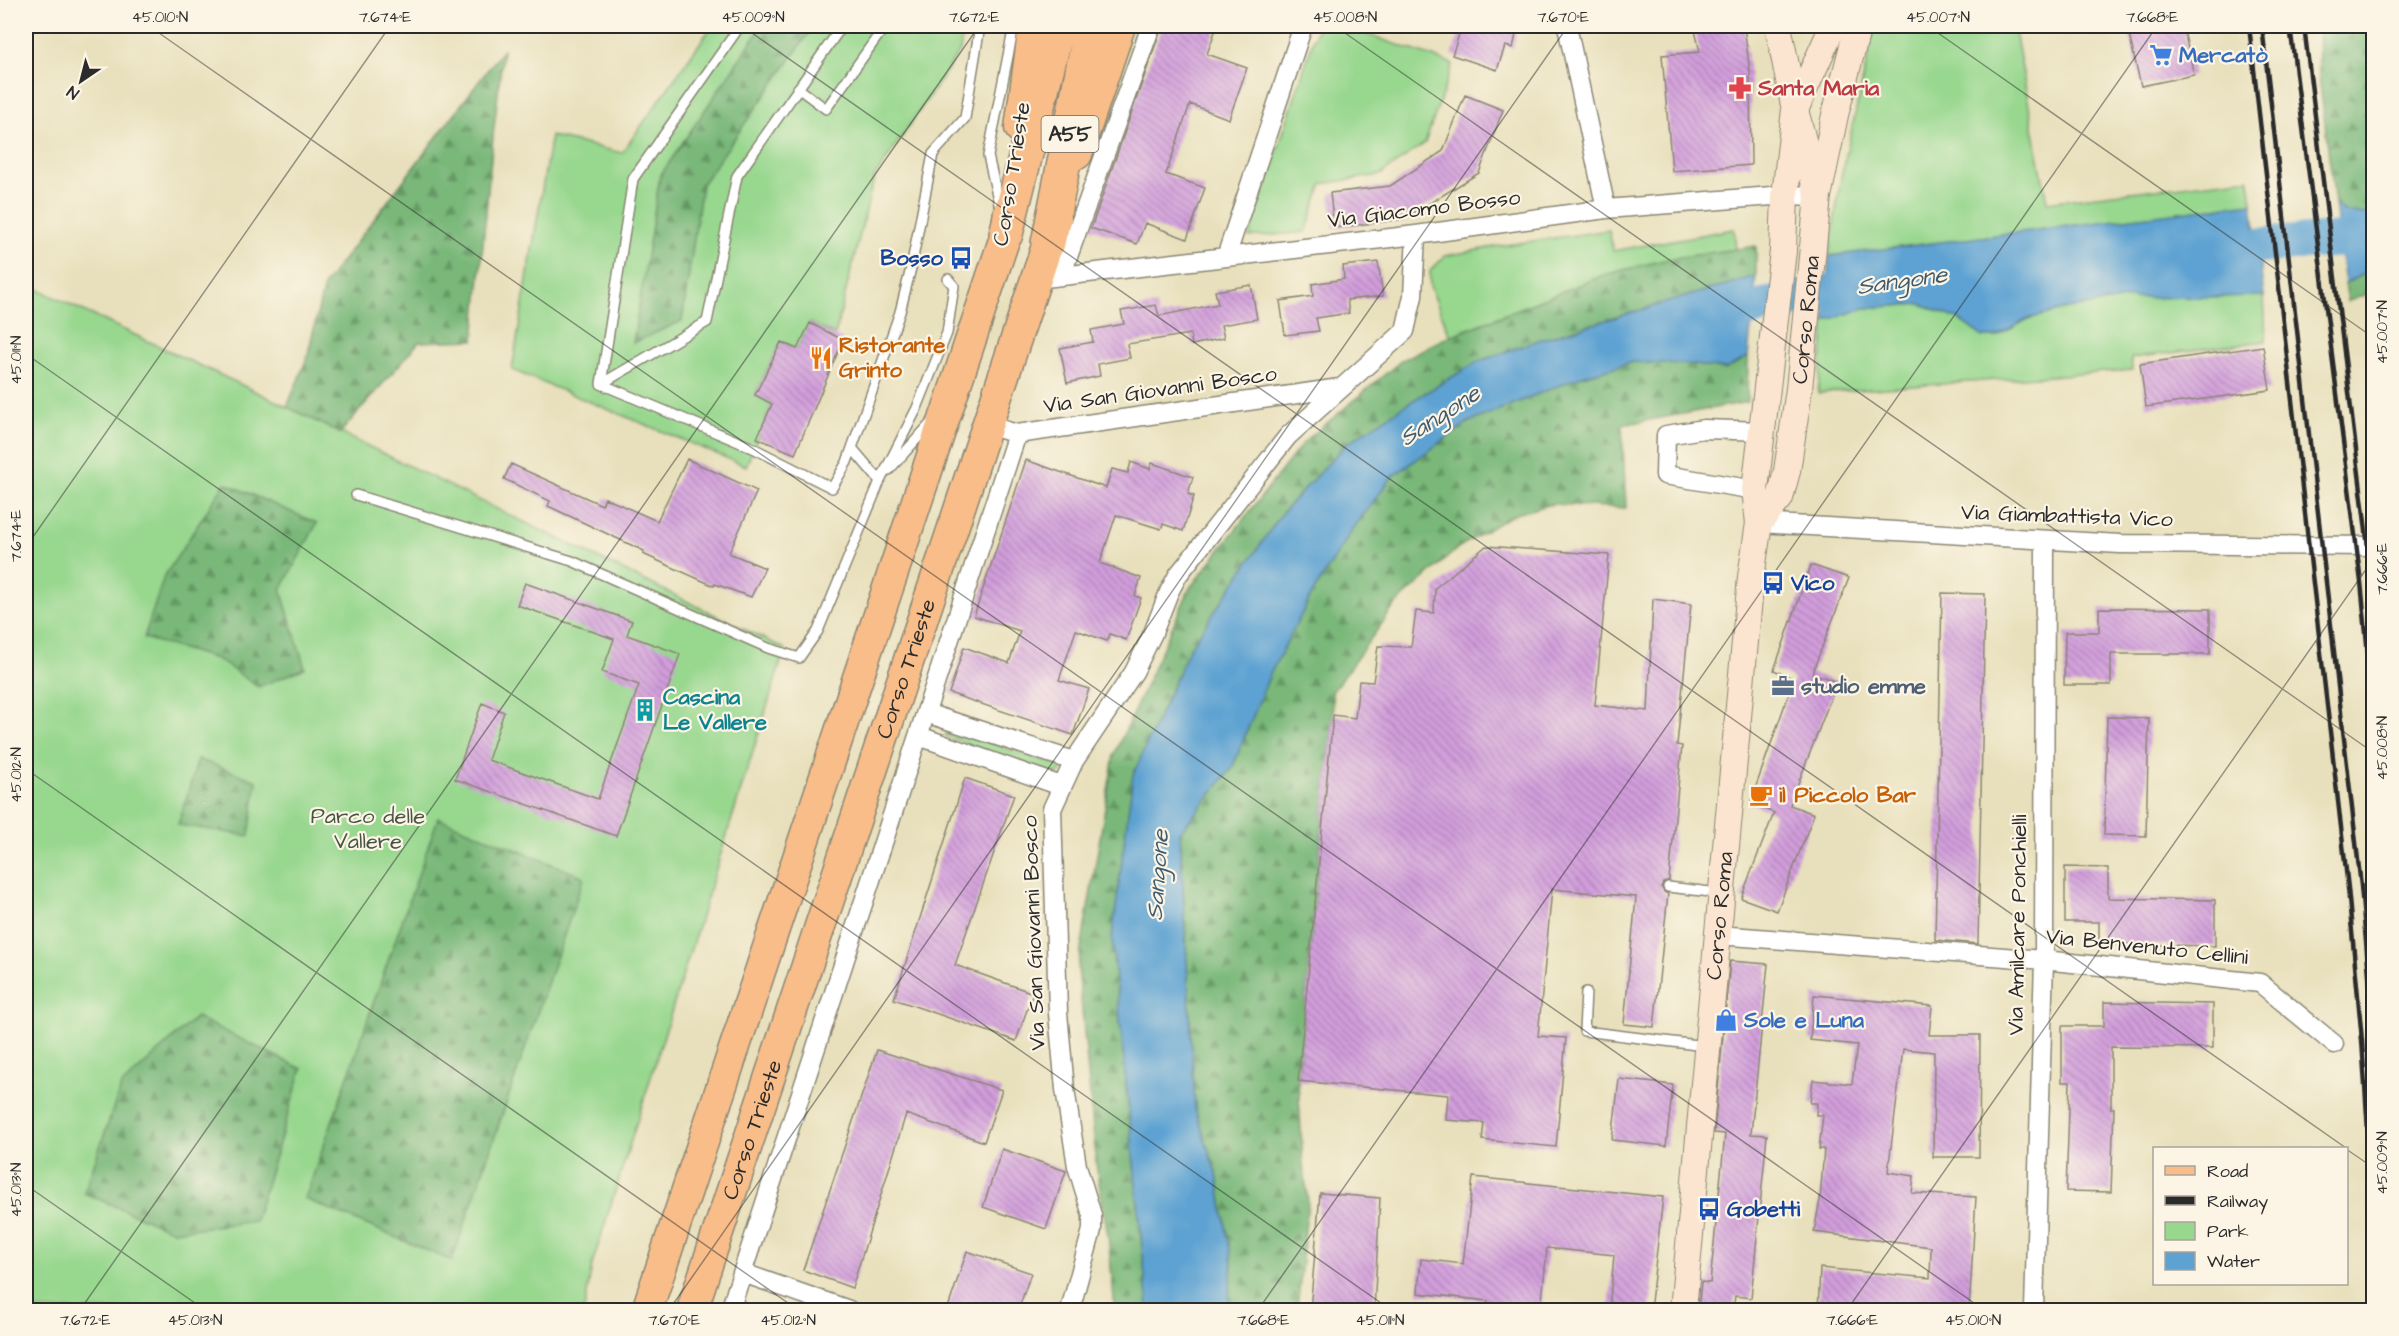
<svg xmlns="http://www.w3.org/2000/svg" width="2399" height="1336" viewBox="0 0 2399 1336" font-family="'Architects Daughter',sans-serif">
<style>
.green{fill:#97d78e;stroke:#61815c;stroke-width:1.5}
.forest{fill:url(#forest-firs);stroke:#527252;stroke-width:1.5}
.water{fill:#5da2d2;stroke:#44667e;stroke-width:1.5}
.lines{fill:none;stroke-linecap:round;stroke-linejoin:round}
.river{stroke:#5da2d2;stroke-width:36}
.building{fill:url(#building-back-hatch)}
.lane-casing{stroke:#8a8674;stroke-width:12}
.street-casing{stroke:#8a8674;stroke-width:21}
.secondary-casing{stroke:#8a8674;stroke-width:28}
.primary-casing{stroke:#8a8674;stroke-width:33}
.highway-casing{stroke:#8a8674;stroke-width:36}
.lane{stroke:#fff;stroke-width:9}
.street{stroke:#fff;stroke-width:18}
.secondary{stroke:#fce5d0;stroke-width:26}
.primary{stroke:#f8bd89;stroke-width:30}
.highway{stroke:#f8bd89;stroke-width:33}
.rail{stroke:#2b2b2b;stroke-width:4.5}
.ticks{fill:none;stroke:#2b2b2b;stroke-width:1.5;stroke-opacity:0.45}
.labels{text-anchor:middle;dominant-baseline:central;stroke-width:4.5;stroke-linejoin:round;paint-order:stroke}
.shield{fill:#fcf5e5;stroke:#6a6863;stroke-width:1.5}
.shield-label{font-size:21px;font-weight:bold;fill:#2b2b2b}
.shop-label{font-size:22px;font-weight:bold;fill:#366cbe;stroke:#fcf5e5;text-anchor:start}
.health-label{font-size:22px;font-weight:bold;fill:#be3a42;stroke:#fcf5e5;text-anchor:start}
.street-label{font-size:22px;fill:#2b2b2b;stroke:#fcf5e5}
.transit-label{font-size:22px;font-weight:bold;fill:#164399;stroke:#fcf5e5;text-anchor:start}
.food-label{font-size:22px;font-weight:bold;fill:#c56008;stroke:#fcf5e5;text-anchor:start}
.service-label{font-size:22px;font-weight:bold;fill:#4e5e75;stroke:#fcf5e5;text-anchor:start}
.culture-label{font-size:22px;font-weight:bold;fill:#0d838f;stroke:#fcf5e5;text-anchor:start}
.park-label{font-size:22px;fill:#465644;stroke:#fcf5e5}
.water-label{font-size:24px;font-style:italic;fill:#3f5b6e;stroke:#fcf5e5}
.neatline{fill:none;stroke:#2b2b2b;stroke-width:2}
.ticks-label{font-size:15px;text-anchor:middle;fill:#2b2b2b}
</style>
<defs>
<pattern id="forest-firs" width="22" height="20" patternUnits="userSpaceOnUse" patternTransform="scale(1.5)"><rect width="22" height="20" fill="#79b879"/><path d="M5 1l3.5 6h-7zM16 11l3.5 6h-7z" fill="#639663"/></pattern>
<pattern id="building-back-hatch" width="6" height="6" patternUnits="userSpaceOnUse" patternTransform="scale(1.5)"><rect width="6" height="6" fill="#d29edc"/><path d="M-1 5l2 2M0 0l6 6M5-1l2 2" fill="none" stroke="#ab81b3"/></pattern>
</defs>
<rect width="100%" height="100%" fill="#fcf5e5"/>
<filter id="ink" filterUnits="userSpaceOnUse"><feTurbulence type="fractalNoise" baseFrequency=".0167" numOctaves="2"/><feDisplacementMap in="SourceGraphic" scale="12" xChannelSelector="R" yChannelSelector="G"/><feConvolveMatrix kernelMatrix="1 2 1 2 8 2 1 2 1" color-interpolation-filters="sRGB"/></filter>
<filter id="wash" filterUnits="userSpaceOnUse"><feTurbulence type="fractalNoise" baseFrequency=".008" numOctaves="4" result="noise"/><feDisplacementMap in="SourceGraphic" scale="24" xChannelSelector="R" yChannelSelector="G"/><feGaussianBlur stdDeviation="1.35" result="paint"/><feColorMatrix in="noise" values="0 0 0 0 0 0 0 0 0 0 0 0 0 0 0 0 0 1.4 0 .05"/><feComposite in="paint" operator="in"/></filter>
<g filter="url(#wash)">
<rect width="100%" height="100%" fill="#e8e0bc"/>
<!-- green -->
<path class="green" d="M712 26H963L960 51 874 178 835 335 810 323 797 349 781 342 755 395 772 404 746 466 512 370 551 136 622 153Z
M1318 26H1343L1453 64 1425 143 1380 175 1322 184 1306 232 1249 237Z
M1875 26H2014L2047 202 2249 178 2252 203 1829 256 1841 177Z
M1734 229 1736 249 1668 259 1604 275 1450 336 1430 286V271L1445 256 1499 246 1609 230 1613 251Z
M26 284 263 395 785 649 592 1265 584 1310H26Z
M2264 296 2266 341 2131 358 2132 370 1818 393 1825 321 1865 308 1921 304 1958 319 1983 337H1996L2028 319 2067 309 2131 298Z
M948 729 1061 766 1062 770 1057 775 945 736Z"/>
<!-- forest -->
<path class="forest" d="M762 26H814L702 184 682 321 633 343 660 176Z
M2318 26H2373V209L2363 215 2344 211 2335 204 2319 76Z
M503 50 493 136 474 340 419 342 340 433 287 407 307 358 324 285Z
M1756 246V276L1539 340 1477 362 1347 443 1282 513 1133 775 1112 938 1148 1307 1150 1310H1115L1108 1235 1097 1171 1078 967 1114 755 1190 588 1303 443 1401 361 1441 340 1604 275 1668 259Z
M2373 268V292L2348 301 2345 284Z
M1748 357 1747 402 1622 425 1626 508 1552 504 1512 515 1459 547 1396 604 1332 692 1333 715 1298 1081 1303 1164 1308 1201 1297 1310H1228L1232 1262 1218 1179 1195 1109 1180 832 1232 768 1270 674 1312 594 1352 530 1392 477 1469 422 1582 376 1632 362 1687 364 1725 369Z
M225 483 317 523 281 590 305 668 258 687 217 659 144 638 164 577Z
M198 759 257 781 249 836 178 825Z
M438 818 584 877 452 1261 305 1199Z
M196 1017 302 1069 255 1221 173 1231 84 1193 121 1086Z"/>
<!-- water -->
<path class="water" d="M2252 203 2264 296 2131 298 2067 309 2028 319 1996 337H1983L1958 319 1921 304 1865 308 1825 321 1829 256Z
M2335 204 2344 211 2363 215 2373 209V268L2345 284Z
M1756 276 1748 357 1725 369 1687 364 1632 362 1582 376 1469 422 1392 477 1352 530 1312 594 1270 674 1232 768 1180 832 1195 1109 1218 1179 1232 1262 1228 1310H1150L1148 1307 1112 938 1133 775 1189 649 1282 513 1347 443 1407 404 1477 362 1539 340Z"/>
<g class="lines">
<!-- river -->
<path class="river" d="M2208 250 2355 238 2374 231
M1706 318 1875 283"/>
</g>
<g id="blocks">
<!-- building -->
<path class="building" d="M1162 26H1217L1207 54 1247 68 1229 119 1190 104 1166 174 1205 188 1187 239 1145 223 1137 244 1091 228Z
M1462 26H1518L1513 48 1505 46 1497 70 1452 55Z
M1694 26H1744L1750 73 1751 165 1672 171 1662 55 1700 52Z
M2127 26H2183L2194 75 2141 86Z
M1465 95 1503 110 1479 173 1404 219 1334 228 1330 193 1390 186 1443 151Z
M1378 262 1383 296 1347 300 1349 313 1316 318 1319 331 1285 335 1280 301 1313 296 1312 284 1344 279 1343 266Z
M1251 285 1257 319 1221 325 1224 338 1192 345 1190 334 1127 344 1130 358 1098 364 1100 376 1067 383 1060 348 1093 342 1091 330 1124 324 1121 311 1156 305 1159 316 1218 304 1215 291Z
M810 323 843 340 795 454 757 438 772 404 755 395 781 342 797 349Z
M2263 346 2270 390 2146 407 2140 364Z
M687 459 757 491 729 553 765 568 751 597 715 584 714 586 643 554 644 551 548 506 550 501 504 479 511 464 602 505 605 498 657 521Z
M1026 460 1106 488 1112 469 1128 473 1131 462 1150 469 1152 463 1193 477 1188 494 1194 496 1183 531 1163 524 1161 529 1116 515 1100 563 1141 578 1135 596 1141 598 1126 640 1110 634 1107 641 1076 630 1059 680 1089 689 1073 735 949 693 964 647 1009 663 1020 631 974 616Z
M1486 546 1609 555 1595 705 1648 711 1653 599 1691 604 1677 745 1682 746 1669 880 1663 883 1661 887 1664 892 1668 894 1654 1027 1624 1024 1636 897 1552 889 1538 1036 1566 1038 1556 1147 1482 1140 1484 1123 1446 1120 1448 1095 1298 1081 1333 715 1355 718 1359 681 1373 682 1378 646 1411 647 1416 611 1434 613 1435 588Z
M1811 565 1849 578 1812 673 1837 682 1790 805 1814 814 1777 911 1741 898 1774 813 1750 803 1794 679 1774 670Z
M525 583 632 621 627 635 680 654 616 836 455 779 482 703 504 712 488 760 598 799 639 685 602 672 614 639 517 605Z
M1942 593 1985 594 1978 944 1935 940Z
M2099 608 2210 609V654H2111V685H2064L2065 632H2099Z
M2107 717 2149 718 2146 836 2104 835Z
M965 778 1014 795 955 965 1033 993 1016 1041 894 999Z
M2065 867 2108 868V898L2215 900V946L2099 944V922H2065Z
M1730 961 1768 964 1751 1134 1767 1135 1751 1298 1735 1296 1733 1311H1698L1701 1282 1710 1283 1725 1134 1714 1133Z
M1814 995 1932 1006 1929 1035H1980L1979 1157H1933L1934 1052 1903 1049 1888 1172 1914 1176 1912 1193 1976 1197 1969 1311H1818L1820 1268 1930 1278 1931 1247 1814 1232 1820 1200 1824 1149H1819L1823 1115H1816L1817 1103H1810L1813 1080 1852 1084 1857 1045 1810 1040Z
M2104 1002 2213 1004V1048L2111 1047V1108H2114L2111 1192 2066 1191 2070 1082H2062V1026H2104Z
M877 1050 1002 1090 984 1142 906 1114 852 1288 803 1270Z
M1619 1079 1673 1085 1666 1146 1612 1140Z
M1002 1149 1066 1171 1046 1229 983 1207Z
M1473 1177 1663 1197 1650 1311H1609L1614 1255 1547 1248 1541 1311H1487L1488 1301 1418 1293 1421 1259 1463 1264Z
M1320 1193 1380 1198 1374 1311H1310Z
M967 1251 1031 1273 1018 1311H947Z"/>
</g>
</g>
<g filter="url(#ink)">
<use href="#blocks" fill-opacity="0" stroke="#8a8674" stroke-width="1.5"/>
<g class="lines">
<!-- lane casing -->
<g class="lane-casing">
<path id="lane" d="M798 88 826 109 885 26
M1000 208 988 156 1014 26
M601 384 707 322 737 176 842 26
M601 384 633 179 740 26
M601 384 753 448 832 488 847 462 852 448
M889 470 932 422
M880 481 852 448 900 312 911 268 933 154 965 118 980 26
M356 495 572 561 768 648 799 658 818 631 880 481 917 408 947 333 954 286 948 279
M1668 887 1719 893
M1586 992 1584 1031 1705 1046"/>
</g>
<!-- street casing -->
<g class="street-casing">
<path id="street" d="M1567 26 1606 209
M1226 257 1303 26
M1061 276 1151 26
M1036 279 1416 235 1606 209 1785 195 1818 196
M988 425 1017 434 1340 388
M1755 490 1665 475 1666 435 1704 429 1763 431
M1759 523 2120 544 2374 546
M926 713 1074 761
M919 736 1061 786
M1718 935 2044 960 2260 983 2334 1044
M743 1273 849 1310
M730 1310 1017 434
M1070 1310 1092 1230V1215L1077 1166 1065 1089 1058 1013 1052 809 1074 761 1134 672 1153 633 1169 592 1178 575 1288 436 1405 331 1413 296 1416 235
M2034 1310 2044 960 2045 541"/>
</g>
<!-- secondary casing -->
<g class="secondary-casing">
<g id="secondary">
<path d="M1819 192 1835 115 1858 26"/>
<path id="s1" d="M1759 523 1780 498 1787 471 1799 389 1818 196 1795 110 1778 26"/>
<path id="s2" d="M1683 1310 1751 577 1759 523 1755 490 1783 251 1785 195 1795 110 1833 26"/>
</g>
</g>
<!-- primary casing -->
<g class="primary-casing">
<g id="primary">
<path d="M1020 128 1034 26"/>
<path d="M1077 154 1120 26"/>
<path d="M647 1310 1006 234 1009 211"/>
<path id="s3" d="M692 1310 1056 219"/>
</g>
</g>
<!-- highway casing -->
<g class="highway-casing">
<path id="highway" d="M1006 234 1058 26
M1048 243 1091 26"/>
</g>
<!-- lane -->
<use href="#lane" class="lane"/>
<!-- street -->
<use href="#street" class="street"/>
<!-- secondary -->
<use href="#secondary" class="secondary"/>
<!-- primary -->
<use href="#primary" class="primary"/>
<!-- highway -->
<use href="#highway" class="highway"/>
<!-- rail -->
<path class="rail" d="M2249 26 2348 888 2362 1040 2374 1221
M2262 26 2361 886 2374 1030
M2290 26 2361 582 2374 715
M2304 26 2374 596"/>
</g>
</g>
<!-- ticks -->
<path class="ticks" d="M149 26 1984 1310M742 26 2346 1148M1335 26 2374 753M1928 26 2374 338M26 354 1391 1310M26 547 390 26M26 769 798 1310M2346 1149 2374 1168M26 1185 205 1310M80 1310 979 26M669 1310 1568 26M1258 1310 2157 26M1847 1310 2374 558"/>
<!-- icons -->
<defs>
<g id="supermarket-bare" transform="scale(1.8)"><path d="M-6-5.5h2.5l.6 2H6L4.5 2H-2.5L-4.4-4H-6ZM-1.5 3.2a1.3 1.3 0 1 0 .1 0ZM3 3.2a1.3 1.3 0 1 0 .1 0Z" fill="#3f7fe0" stroke="#fcf5e5" stroke-width="2.5" paint-order="stroke"/></g>
<g id="pharmacy-bare" transform="scale(1.8)"><path d="M-2-6h4v4h4v4h-4v4h-4v-4h-4v-4h4Z" fill="#e0444e" stroke="#fcf5e5" stroke-width="2.5" paint-order="stroke"/></g>
<g id="bus-bare" transform="scale(1.8)"><path d="M-5-6H5V4H4V6H2V4H-2V6H-4V4H-5ZM-3.5-4V0h7V-4ZM-3.5 1.2v1.5H-2V1.2ZM2 1.2v1.5H3.5V1.2Z" fill="#1a4fb4" stroke="#fcf5e5" stroke-width="2.5" paint-order="stroke"/></g>
<g id="restaurant-bare" transform="scale(1.8)"><path d="M-5-6h1v4h1v-4h1v4h1v-4h1v5L-1.5 .5V6h-2V.5L-5-1ZM5-6V6H3V1.5H1.5Q1.5-4 5-6Z" fill="#e8710a" stroke="#fcf5e5" stroke-width="2.5" paint-order="stroke"/></g>
<g id="office-bare" transform="scale(1.8)"><path d="M-6-3h4V-5.5h4V-3h4V5H-6ZM-1-4.5V-3h2v-1.5ZM-6 0V1H6V0Z" fill="#5c6f8a" stroke="#fcf5e5" stroke-width="2.5" paint-order="stroke"/></g>
<g id="building-bare" transform="scale(1.8)"><path d="M-4-6H4V6H1V3H-1V6H-4ZM-2.5-4.3h1.7v1.8h-1.7ZM.8-4.3h1.7v1.8H.8ZM-2.5-1h1.7V.8h-1.7ZM.8-1h1.7V.8H.8Z" fill="#0f9aa8" stroke="#fcf5e5" stroke-width="2.5" paint-order="stroke"/></g>
<g id="cafe-bare" transform="scale(1.8)"><path d="M-5.5-4.5H6V0H3Q3 3.5 0 3.5H-2.5Q-5.5 3.5-5.5 0ZM3-3.2v2h1.7v-2ZM-6 4.5H4V6H-6Z" fill="#e8710a" stroke="#fcf5e5" stroke-width="2.5" paint-order="stroke"/></g>
<g id="shop-bare" transform="scale(1.8)"><path d="M-5-2.5h2.3a2.7 3.5 0 0 1 5.4 0H5L5.5 6h-11ZM-1.5-2.5h3a1.5 2.3 0 0 0-3 0Z" fill="#3f7fe0" stroke="#fcf5e5" stroke-width="2.5" paint-order="stroke"/></g>
</defs>
<g fill-rule="evenodd">
<use href="#supermarket-bare" x="2161" y="55"/>
<use href="#pharmacy-bare" x="1740" y="88"/>
<use href="#bus-bare" x="961" y="258"/>
<use href="#restaurant-bare" x="821" y="358"/>
<use href="#bus-bare" x="1773" y="583"/>
<use href="#office-bare" x="1783" y="686"/>
<use href="#building-bare" x="645" y="710"/>
<use href="#cafe-bare" x="1761" y="795"/>
<use href="#shop-bare" x="1726" y="1020"/>
<use href="#bus-bare" x="1709" y="1209"/>
</g>
<g class="labels">
<!-- shield labels -->
<rect class="shield" x="1041.5" y="116" width="57" height="36" rx="4.5"/>
<g class="shield-label">
<text x="1070" y="134">A55</text>
</g>
<!-- shop labels -->
<g class="shop-label">
<text x="2179" y="55">Mercatò</text>
<text x="1744" y="1020">Sole e Luna</text>
</g>
<!-- health labels -->
<g class="health-label">
<text x="1758" y="88">Santa Maria</text>
</g>
<!-- street labels -->
<g class="street-label">
<text transform="translate(1012 174) rotate(-81)">Corso Trieste</text>
<text transform="translate(1424 209) rotate(-7)">Via Giacomo Bosso</text>
<text stroke="none"><textPath href="#s1" startOffset="213">Corso Roma</textPath></text>
<text transform="translate(1160 390) rotate(-8)">Via San Giovanni Bosco</text>
<text transform="translate(2067 516) rotate(2)">Via Giambattista Vico</text>
<text stroke="none"><textPath href="#s3" startOffset="676">Corso Trieste</textPath></text>
<text stroke="none"><textPath href="#s2" startOffset="396">Corso Roma</textPath></text>
<text transform="translate(2018 925) rotate(-89)">Via Amilcare Ponchielli</text>
<text transform="translate(1034 933) rotate(-92)">Via San Giovanni Bosco</text>
<text transform="translate(2147 947) rotate(6)">Via Benvenuto Cellini</text>
<text stroke="none"><textPath href="#s3" startOffset="190">Corso Trieste</textPath></text>
</g>
<!-- transit labels -->
<g class="transit-label">
<text x="943" y="258" text-anchor="end">Bosso</text>
<text x="1791" y="583">Vico</text>
<text x="1727" y="1209">Gobetti</text>
</g>
<!-- food labels -->
<g class="food-label">
<text x="839" y="345">Ristorante<tspan x="839" dy="25">Grinto</tspan></text>
<text x="1779" y="795">il Piccolo Bar</text>
</g>
<!-- service labels -->
<g class="service-label">
<text x="1801" y="686">studio emme</text>
</g>
<!-- culture labels -->
<g class="culture-label">
<text x="663" y="697">Cascina<tspan x="663" dy="25">Le Vallere</tspan></text>
</g>
<!-- park labels -->
<g class="park-label">
<text x="368" y="816">Parco delle<tspan x="368" dy="25">Vallere</tspan></text>
</g>
<!-- water labels -->
<g class="water-label">
<text transform="translate(1902 281) rotate(-8)">Sangone</text>
<text transform="translate(1440 416) rotate(-33)">Sangone</text>
<text transform="translate(1158 875) rotate(-86)">Sangone</text>
</g>
</g>
<!-- margin -->
<rect width="2399" height="1336" fill="none" stroke="#fcf5e5" stroke-width="66"/>
<!-- legend -->
<rect x="2153" y="1147" width="195" height="138" fill="#fcf5e5" stroke="#a8a49b" stroke-width="1.5"/>
<rect x="2165" y="1166" width="30" height="9" fill="#f8bd89" stroke="#a8a49b" stroke-width="1.5"/>
<text x="2207" y="1177" font-size="18" fill="#2b2b2b">Road</text>
<rect x="2165" y="1196" width="30" height="9" fill="#2b2b2b" stroke="#a8a49b" stroke-width="1.5"/>
<text x="2207" y="1207" font-size="18" fill="#2b2b2b">Railway</text>
<rect x="2165" y="1222" width="30" height="18" fill="#97d78e" stroke="#a8a49b" stroke-width="1.5"/>
<text x="2207" y="1237" font-size="18" fill="#2b2b2b">Park</text>
<rect x="2165" y="1252" width="30" height="18" fill="#5da2d2" stroke="#a8a49b" stroke-width="1.5"/>
<text x="2207" y="1267" font-size="18" fill="#2b2b2b">Water</text>
<!-- north arrow -->
<g transform="translate(81 81) rotate(215)" stroke="#fcf5e5" stroke-width="4.5" paint-order="stroke">
<path d="M0-4.5L10 22L0 15L-10 22Z" fill="#2b2b2b"/>
<text y="-9" font-size="16" font-weight="bold" text-anchor="middle" fill="#2b2b2b">N</text>
</g>
<rect x="33" y="33" width="2333" height="1270" class="neatline"/>
<g class="ticks-label">
<text x="160" y="22">45.010°N</text>
<text x="385" y="22">7.674°E</text>
<text x="753" y="22">45.009°N</text>
<text x="974" y="22">7.672°E</text>
<text x="1345" y="22">45.008°N</text>
<text x="1563" y="22">7.670°E</text>
<text x="1938" y="22">45.007°N</text>
<text x="2152" y="22">7.668°E</text>
<text transform="translate(2382 332) rotate(-90)" y="5">45.007°N</text>
<text transform="translate(16 360) rotate(-90)" y="5">45.011°N</text>
<text transform="translate(16 536) rotate(-90)" y="5">7.674°E</text>
<text transform="translate(2382 569) rotate(-90)" y="5">7.666°E</text>
<text transform="translate(2382 748) rotate(-90)" y="5">45.008°N</text>
<text transform="translate(16 775) rotate(-90)" y="5">45.012°N</text>
<text transform="translate(2382 1163) rotate(-90)" y="5">45.009°N</text>
<text transform="translate(16 1190) rotate(-90)" y="5">45.013°N</text>
<text x="85" y="1325">7.672°E</text>
<text x="195" y="1325">45.013°N</text>
<text x="674" y="1325">7.670°E</text>
<text x="788" y="1325">45.012°N</text>
<text x="1263" y="1325">7.668°E</text>
<text x="1380" y="1325">45.011°N</text>
<text x="1852" y="1325">7.666°E</text>
<text x="1973" y="1325">45.010°N</text>
</g>
</svg>
